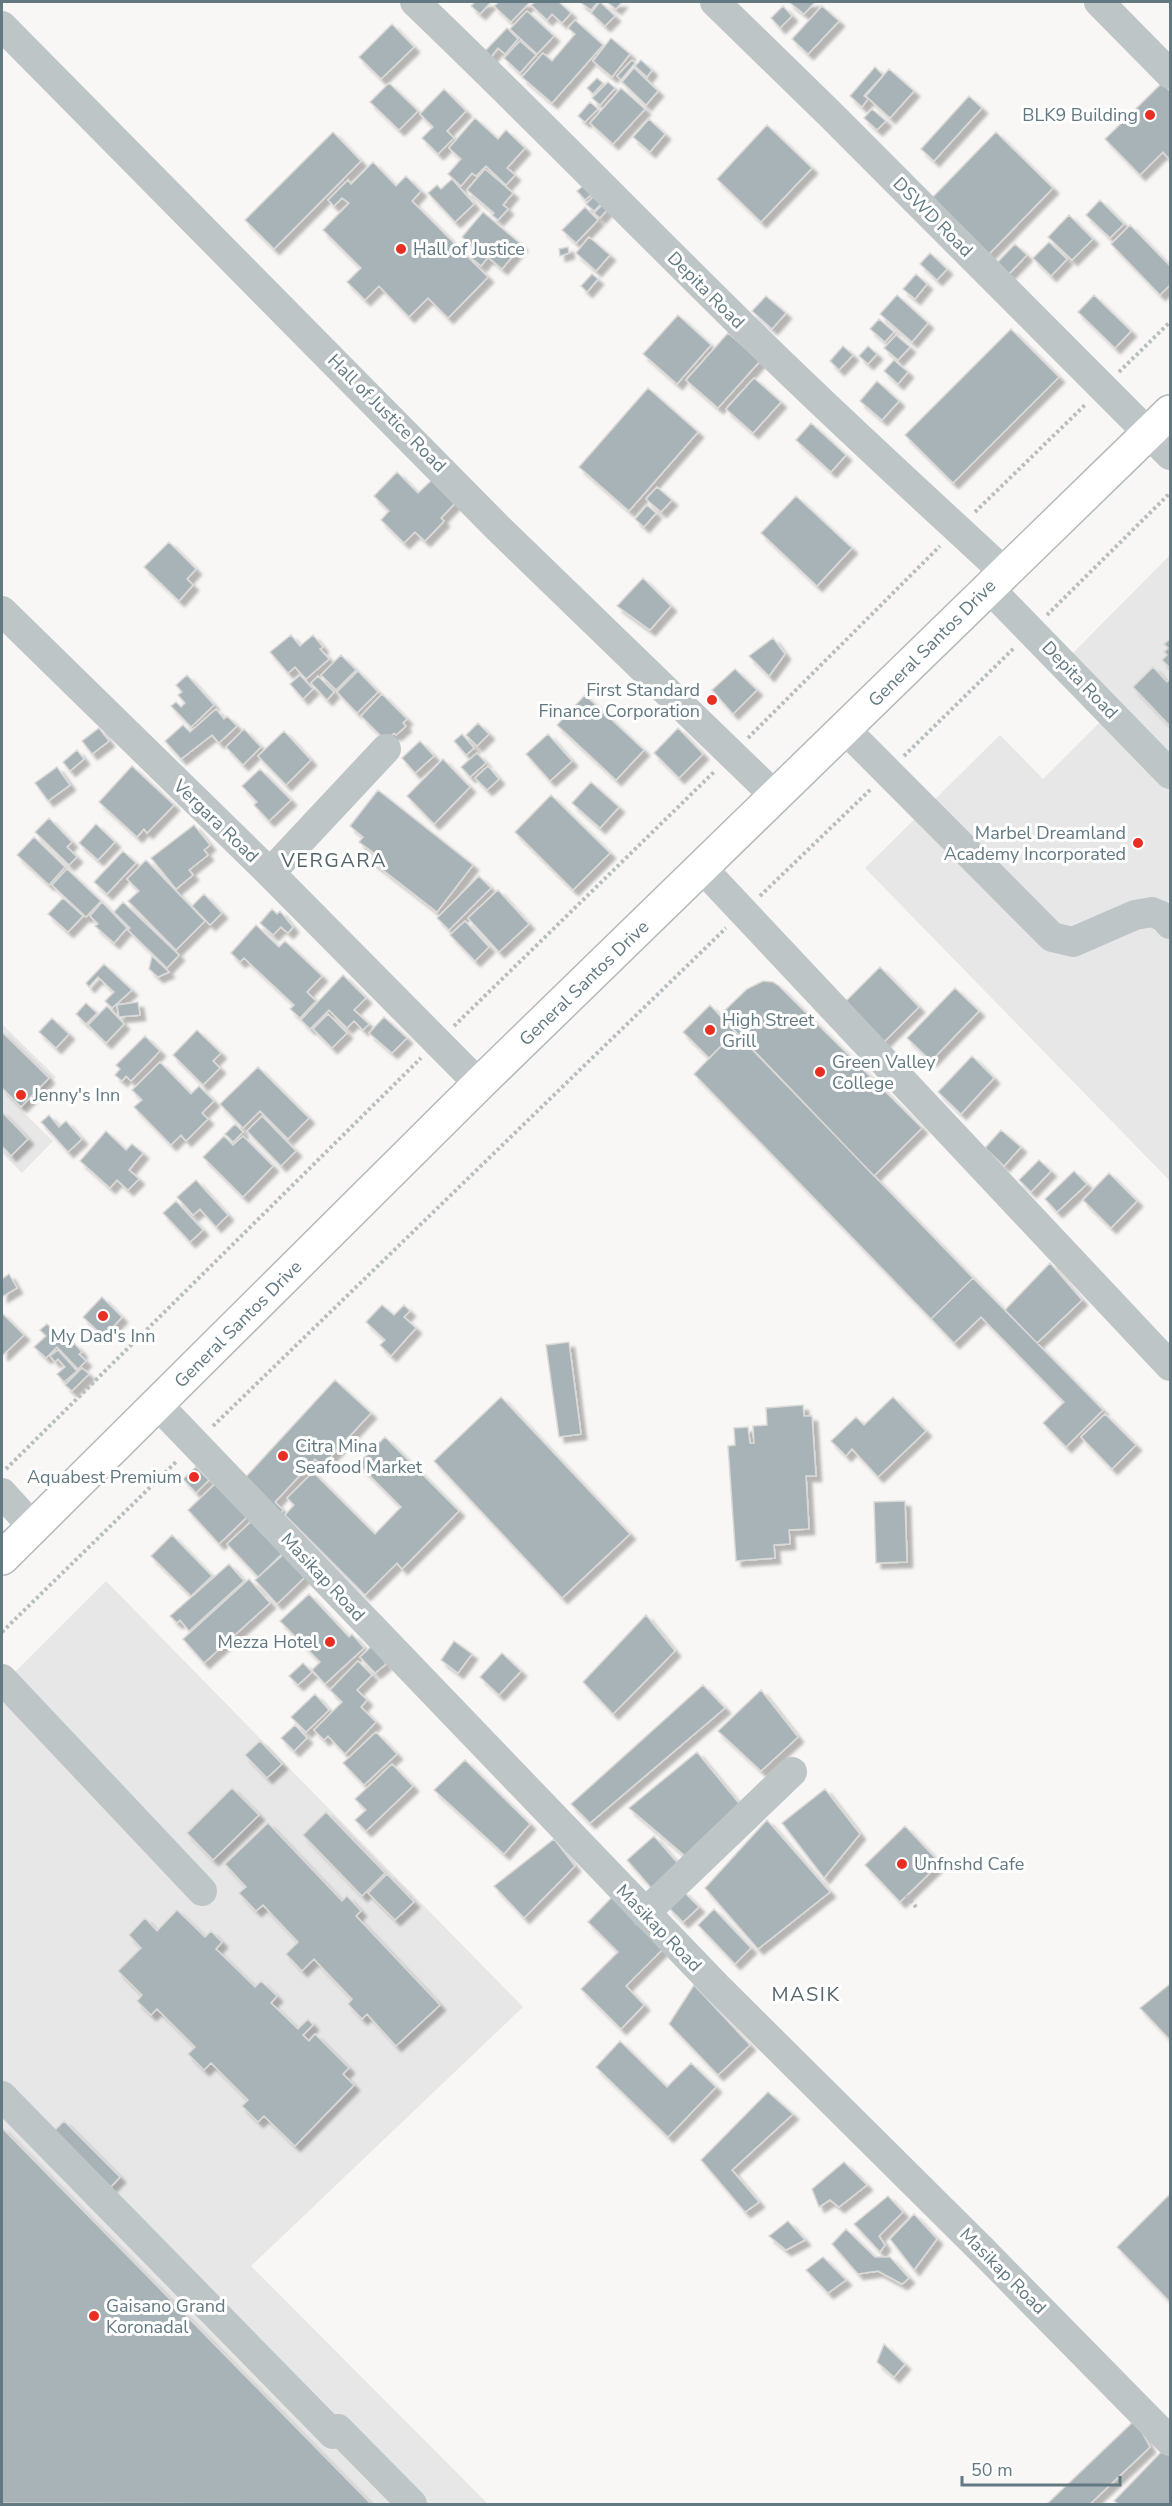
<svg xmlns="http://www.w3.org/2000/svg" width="1172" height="2506" viewBox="0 0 1172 2506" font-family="'Nunito Sans',sans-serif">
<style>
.built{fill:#e6e7e6}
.building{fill:#a8b3b7;stroke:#dad9d7;stroke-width:1.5;filter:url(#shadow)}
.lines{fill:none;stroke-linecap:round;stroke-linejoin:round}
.highway-casing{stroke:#b4b9bb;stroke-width:36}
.path{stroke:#b8bdbf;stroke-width:4;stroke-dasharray:3 3;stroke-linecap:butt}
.minor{stroke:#bec5c7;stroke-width:30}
.highway{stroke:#fff;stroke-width:33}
.poi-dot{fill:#e92f24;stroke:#fff;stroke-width:2}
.labels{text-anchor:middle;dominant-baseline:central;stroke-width:6;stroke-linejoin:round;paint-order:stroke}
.poi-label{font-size:18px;fill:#627981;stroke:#fff;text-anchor:start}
.street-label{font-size:18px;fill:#627981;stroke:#fff}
.neighbourhood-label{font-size:20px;letter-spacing:1.5px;fill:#54656c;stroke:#fff}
</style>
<defs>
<filter id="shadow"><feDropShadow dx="5.5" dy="5.5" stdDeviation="1.5" flood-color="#0004"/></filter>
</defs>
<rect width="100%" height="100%" fill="#f8f7f5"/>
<!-- built -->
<path class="built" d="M1170 555V763L1069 657Z
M1104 718 1170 786V899L1166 904 1170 909V1181L865 868 1000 735 1043 779Z
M2 1024 56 1077 23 1112 53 1141 22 1173 2 1153Z
M106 1581 523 2007 251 2266 488 2504H2V1685Z"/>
<!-- building -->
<path class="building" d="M475 2H491L480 14 471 6Z
M499 2H530L511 22 494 6Z
M535 2H559L571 13 562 23 552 14 547 20 531 5Z
M580 2H598L591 10Z
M600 2 615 16 605 26 591 13Z
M607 2H622L616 9Z
M789 2H815L804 14Z
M783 6 792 16 780 28 771 18Z
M822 6 839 21 808 54 792 39Z
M527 11 554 36 537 54 510 29Z
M575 20 603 45 552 103 522 77 543 53 552 61 575 34 568 28Z
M392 24 414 47 381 79 359 57Z
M507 28 518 39 505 54 498 48 491 57 485 51Z
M611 38 630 54 612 77 593 61Z
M520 41 536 55 520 73 504 58Z
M632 60 635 63 621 80 617 76Z
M641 60 652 70 647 77 635 66Z
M875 67 883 75 864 96 868 99 862 107 850 96Z
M634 68 658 91 646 105 622 82Z
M889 69 914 91 890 118 866 96Z
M597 78 603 83 593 94 587 88Z
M608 82 615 88 600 105 592 98Z
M389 83 418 111 399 130 370 102Z
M1162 83 1170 91V160L1163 152 1140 175 1105 139Z
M621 88 645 109 613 144 590 123Z
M444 89 466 111 447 131 454 138 438 154 422 138 433 127 420 114Z
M969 96 982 108 934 161 921 149Z
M590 102 598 109 585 122 578 116Z
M872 109 886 121 877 130 864 118Z
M475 118 498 139 506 130 525 148 507 168 515 175 506 185 486 166 476 176 472 173 461 186 448 174 461 159 449 148Z
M649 119 665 134 650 152 633 137Z
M767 125 812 168 761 222 717 179Z
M333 132 361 161 274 249 245 220Z
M996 132 1053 188 989 254 932 198Z
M373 162 396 186 406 176 421 191 412 201 488 277 448 318 428 298 409 317 379 286 365 300 347 282 361 268 323 230 349 203 342 198 334 206 328 200 348 180 351 184Z
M485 169 513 193 503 205 508 209 498 220 492 215 494 213 467 190Z
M452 179 474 204 455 222 428 193 437 185 441 189Z
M585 184 593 193 585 200 577 191Z
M595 195 603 202 594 211 586 204Z
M1100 200 1124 224 1110 238 1086 215Z
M602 205 607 210 600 218 594 213Z
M585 207 598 220 576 243 562 230Z
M483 212 522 245 502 269 488 257 481 266 469 256 476 248 462 237Z
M1069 215 1093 239 1072 260 1048 237Z
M1130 225 1170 266V285L1160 295 1111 244Z
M589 237 610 255 596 271 576 253Z
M1049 242 1067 259 1051 276 1033 258Z
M1015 244 1027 255 1004 279 992 268Z
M568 247 569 253 560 256 559 249Z
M930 253 947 269 937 280 920 264Z
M592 274 598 279 587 292 581 286Z
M916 274 927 284 915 299 903 289Z
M897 295 928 323 912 342 880 314Z
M1094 295 1131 331 1115 348 1078 312Z
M766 296 786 313 772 329 752 311Z
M678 315 711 345 677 384 643 354Z
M879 319 894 332 885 342 870 329Z
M1011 329 1059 377 953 483 905 435Z
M728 333 760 361 718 408 686 380Z
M896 335 910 347 898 360 884 348Z
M843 346 853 355 839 370 830 361Z
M868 346 877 354 868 364 859 356Z
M894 360 908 372 898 384 884 371Z
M754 378 781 402 753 433 726 409Z
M877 381 899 401 882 420 860 401Z
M648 388 698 432 629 511 579 467Z
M811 423 846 455 831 472 796 440Z
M397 472 418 493 433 479 456 502 441 518 444 521 425 541 415 532 404 543 381 520 389 511 374 496Z
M657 487 672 500 661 512 646 499Z
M796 496 852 548 817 586 761 533Z
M647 505 656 513 644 527 635 519Z
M169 542 196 569 187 579 193 585 179 601 144 567Z
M643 578 671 606 650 630 617 606Z
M291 635 300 646 313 635 323 647 320 649 329 659 306 679 295 667 288 673 270 652Z
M773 638 785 654 769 676 749 656Z
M1170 639V668L1162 660 1167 655 1164 652 1168 648 1164 644Z
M341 655 356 670 336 690 321 675Z
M1153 667 1167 682 1170 679V726L1133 687Z
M735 669 757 690 733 714 712 690Z
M358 671 378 692 357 713 337 692Z
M187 675 214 705 191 727 171 706 176 702 181 707 185 703 178 695 182 692 176 685Z
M300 675 313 689 303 699 290 684Z
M318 676 334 692 327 700 311 683Z
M382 694 407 719 403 723 406 726 396 735 394 733 386 741 361 716Z
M585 695 644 750 616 780 557 725Z
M216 709 224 719 227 716 237 726 219 743 212 735 181 759 165 741 183 725 190 732Z
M478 723 489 734 477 746 466 735Z
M99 728 109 741 92 754 82 741Z
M678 728 703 754 679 778 654 753Z
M244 729 261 747 243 765 226 747Z
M284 731 311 760 286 785 258 756Z
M462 734 474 748 466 755 454 741Z
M548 734 572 761 550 781 526 754Z
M420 741 434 756 415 773 402 758Z
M77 750 84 759 70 771 63 762Z
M477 753 486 763 470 777 461 767Z
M443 759 470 787 434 824 407 796Z
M132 766 174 805 147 833 144 829 137 837 99 802Z
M488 766 499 779 487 790 475 778Z
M57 767 70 785 48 801 35 783Z
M260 769 291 800 269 821 254 805 257 802 242 786Z
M591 782 619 807 600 828 572 803Z
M378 790 473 865 437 912 370 860 375 854 359 842 363 837 350 826Z
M551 795 610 853 573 890 515 832Z
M49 818 72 842 67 847 77 857 69 865 35 832Z
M96 824 115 842 98 860 79 843Z
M194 825 210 845 204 850 208 855 189 870 193 875 176 889 151 858Z
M34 837 65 867 49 885 17 855Z
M123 851 136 863 107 894 94 882Z
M146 860 205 921 176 950 128 901 139 891 127 879Z
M67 869 101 901 86 917 52 885Z
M479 876 491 888 449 930 437 918Z
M498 890 529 924 499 952 468 918Z
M204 894 222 913 210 925 192 906Z
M63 898 83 916 68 932 48 914Z
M102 902 127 928 114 943 95 926 98 924 90 916Z
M123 902 179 955 167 968 128 930 130 928 114 912Z
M272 909 277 914 280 911 293 927 288 933 281 927 273 935 260 923Z
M465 921 489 947 475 961 450 935Z
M256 925 279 947 285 941 322 976 307 992 316 1001 300 1018 290 1009 294 1005 244 958 240 962 231 953Z
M152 956 169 972 158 977 149 969Z
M104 964 132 990 112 1008 105 1001 114 992 98 977 89 987 86 983Z
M880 967 919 1007 884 1042 844 1003Z
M343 975 366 998 354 1010 369 1024 363 1030 354 1021 347 1028 329 1010 310 1029 301 1020Z
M763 981 773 982 779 986 922 1128 874 1176 720 1015 747 989Z
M955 988 979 1011 931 1061 907 1038Z
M138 1002 140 1015 119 1017 117 1005Z
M86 1003 97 1013 86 1024 76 1014Z
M710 1005 735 1032 709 1058 683 1032Z
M107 1006 124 1024 106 1043 88 1025Z
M328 1014 347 1033 332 1048 313 1029Z
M384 1017 407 1038 392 1053 369 1033Z
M52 1018 69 1034 56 1048 39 1032Z
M197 1030 221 1053 213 1061 220 1068 203 1085 173 1055Z
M2 1032 49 1078 21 1107 2 1088Z
M735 1032 973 1278 931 1319 694 1074Z
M145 1036 160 1051 131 1081 126 1076 122 1081 115 1075 120 1069 116 1065Z
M972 1056 994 1078 961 1114 938 1092Z
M160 1062 191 1094 199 1086 214 1101 202 1113 208 1119 186 1141 181 1135 171 1145 134 1107 142 1100 132 1090Z
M258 1067 309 1118 288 1139 260 1111 243 1128 220 1104Z
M2 1112 28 1139 11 1156 2 1146Z
M49 1115 59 1127 66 1121 82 1139 68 1152 41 1122Z
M262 1116 296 1151 281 1166 247 1131Z
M235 1124 243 1132 233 1142 225 1134Z
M1001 1130 1021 1147 1004 1166 985 1148Z
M106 1131 126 1150 132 1144 143 1153 129 1170 139 1179 128 1190 117 1180 110 1188 80 1161Z
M224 1136 233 1145 243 1136 273 1166 243 1197 203 1157Z
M1039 1160 1051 1171 1031 1192 1019 1180Z
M1074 1171 1087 1184 1057 1212 1045 1199Z
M1109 1173 1137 1201 1111 1228 1083 1200Z
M196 1180 228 1215 216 1227 200 1209 193 1215 177 1197Z
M176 1201 203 1230 190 1242 163 1213Z
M1050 1263 1082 1300 1037 1343 1005 1310Z
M9 1274 17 1288 2 1297V1279Z
M973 1278 1103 1410 1066 1447 1043 1423 1064 1402 981 1317 954 1343 931 1319Z
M102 1297 122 1317 104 1337 83 1317Z
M382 1305 394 1315 404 1305 410 1311 404 1317 416 1328 391 1356 380 1345 385 1340 366 1322Z
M2 1313 24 1335 3 1355 2 1354Z
M47 1324 70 1347 74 1343 82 1352 79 1354 86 1361 78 1369 57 1347 46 1358 34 1347 46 1336 40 1330Z
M569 1342 581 1434 559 1437 546 1345Z
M58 1350 77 1371 64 1382 57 1374 65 1367 58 1359 55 1362 50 1356Z
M82 1368 89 1374 72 1391 65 1385Z
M335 1380 371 1413 322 1466 315 1459 275 1502 283 1510 280 1514 243 1480Z
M501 1397 630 1534 562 1598 434 1461Z
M893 1397 926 1431 878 1477 852 1449 846 1456 831 1441 856 1417 864 1425Z
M803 1405 804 1416H812L816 1476H806L809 1529 789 1530 790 1544 774 1545 775 1558 736 1561 728 1446 735 1445 734 1428 748 1427 750 1443H754L753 1426 767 1425 766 1408Z
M1105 1414 1136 1445 1112 1469 1081 1437Z
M385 1437 459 1511 402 1569 397 1563 365 1595 285 1515 294 1505 287 1498 313 1472 375 1534 401 1507 358 1464Z
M196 1467 209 1480 196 1493 183 1479Z
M216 1483 248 1516 219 1544 188 1510Z
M905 1501 907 1562 876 1563 874 1502Z
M257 1516 287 1549 258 1577 227 1544Z
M172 1535 212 1576 191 1596 151 1556Z
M285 1553 306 1576 277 1604 255 1580Z
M229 1564 244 1581 189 1631 180 1620 177 1623 170 1616Z
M249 1579 270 1603 204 1663 183 1639Z
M309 1594 349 1637 352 1634 364 1648 325 1684 312 1670 320 1662 280 1621Z
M646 1615 675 1651 613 1714 583 1682Z
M454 1641 472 1654 458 1673 441 1660Z
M374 1644 386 1664 375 1673 360 1657Z
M502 1653 521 1671 499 1695 480 1677Z
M358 1661 372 1675 357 1690 367 1700 361 1707 376 1722 345 1754 328 1736 324 1740 314 1730 342 1702 330 1690Z
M303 1663 312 1672 298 1685 289 1676Z
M703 1685 725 1708 590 1823 571 1804Z
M761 1690 798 1737 761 1771 718 1731Z
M315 1694 329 1710 306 1732 291 1717Z
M295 1725 307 1738 294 1751 281 1738Z
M376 1732 397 1754 364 1785 343 1763Z
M260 1741 282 1764 267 1778 245 1755Z
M697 1752 742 1807 691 1861 629 1808Z
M465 1760 530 1824 504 1854 434 1790Z
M392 1764 413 1786 366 1831 355 1820 366 1810 355 1799Z
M232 1788 259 1815 213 1860 187 1833Z
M825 1789 860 1834 824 1878 782 1823Z
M326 1812 385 1873 362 1896 303 1835Z
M767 1820 830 1892 758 1949 705 1888Z
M268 1823 342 1901 347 1896 361 1911 356 1916 440 2005 396 2046 367 2014 362 2019 348 2004 352 1999 314 1959 302 1971 286 1954 298 1942 263 1905 256 1911 239 1893 246 1887 225 1864Z
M905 1826 940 1863 900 1902 865 1865Z
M654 1836 681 1867 653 1890 627 1860Z
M554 1839 575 1866 524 1918 494 1886Z
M387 1874 414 1902 395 1920 368 1893Z
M683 1891 699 1907 683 1922 668 1907Z
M615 1894 667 1945 626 1986 644 2005 621 2029 581 1989 618 1952 588 1922Z
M714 1909 751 1948 735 1964 698 1925Z
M177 1910 205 1937 211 1931 222 1942 216 1949 255 1987 261 1981 277 1996 271 2003 298 2029 308 2019 313 2025 303 2035 309 2041 315 2034 349 2068 343 2074 354 2085 295 2146 264 2116 258 2122 242 2106 248 2100 211 2063 204 2070 188 2054 195 2047 157 2009 151 2015 137 2001 142 1995 118 1971 141 1948 129 1935 145 1918 157 1931Z
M1170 1984V2040L1140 2008Z
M694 1985 750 2045 718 2075 669 2024Z
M620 2041 667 2087 691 2063 716 2087 668 2137 596 2067Z
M768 2092 793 2114 732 2170 759 2202 745 2212 701 2160Z
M64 2121 120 2177 105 2193 49 2136Z
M2 2128 371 2504 2 2503Z
M844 2162 867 2185 839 2207 830 2200 819 2207 812 2189Z
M1170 2194V2302L1117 2247Z
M888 2196 903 2212 879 2236 885 2245 880 2252 854 2224Z
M914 2214 937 2239 914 2270 890 2239Z
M788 2221 805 2240 786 2250 769 2236Z
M846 2229 875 2257H890L909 2278 902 2284 878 2271 858 2274 832 2244Z
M823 2257 846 2280 828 2293 806 2270Z
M884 2344 905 2364 894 2377 877 2362Z
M1135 2420 1150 2447 1090 2504H1047Z
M1164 2449 1170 2456V2504H1118L1114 2501Z"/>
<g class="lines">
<!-- highway casing -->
<g class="highway-casing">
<path id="highway" d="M2 1558 479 1084 1170 412"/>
</g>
<!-- path -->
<path class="path" d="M1119 372 1170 322
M975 512 1086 404
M1047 615 1170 493
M748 738 940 546
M904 756 1014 648
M760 896 871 789
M454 1026 715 771
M213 1426 726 928
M6 1469 421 1058
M2 1632 177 1461
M906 1896 918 1909"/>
<!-- minor -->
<path class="minor" d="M415 2C529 111 640 225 753 336 835 417 920 494 1004 572
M715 2 830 114 1170 455
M1099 2 1170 74
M2 26 498 528 776 797
M988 587 1170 774
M2 611 270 873 479 1084
M845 729 1052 937 1073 942 1135 915 1152 912 1164 917 1170 924
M703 869 1170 1366
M270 873 386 749
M158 1405 717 1987 981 2249 1170 2441
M2 1493 33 1527
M2 1679 202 1891
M645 1913 792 1772
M2 2096 333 2434 338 2429 412 2504"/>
<!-- highway -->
<use href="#highway" class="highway"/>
</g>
<!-- markers -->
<g class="poi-dot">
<circle cx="1150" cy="115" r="6"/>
<circle cx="401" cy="249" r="6"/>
<circle cx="712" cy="700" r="6"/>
<circle cx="1138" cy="843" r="6"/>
<circle cx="710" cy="1030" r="6"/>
<circle cx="820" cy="1072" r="6"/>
<circle cx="21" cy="1095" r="6"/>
<circle cx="103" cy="1316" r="6"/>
<circle cx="283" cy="1456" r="6"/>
<circle cx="194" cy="1477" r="6"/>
<circle cx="330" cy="1642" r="6"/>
<circle cx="902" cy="1864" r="6"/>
<circle cx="94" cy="2316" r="6"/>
</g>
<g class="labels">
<!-- poi labels -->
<g class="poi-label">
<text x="1138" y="115" text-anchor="end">BLK9 Building</text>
<text x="413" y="249">Hall of Justice</text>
<text x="700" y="690" text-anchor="end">First Standard<tspan x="700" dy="21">Finance Corporation</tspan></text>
<text x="1126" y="833" text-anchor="end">Marbel Dreamland<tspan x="1126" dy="21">Academy Incorporated</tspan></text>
<text x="722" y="1020">High Street<tspan x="722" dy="21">Grill</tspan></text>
<text x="832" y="1062">Green Valley<tspan x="832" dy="21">College</tspan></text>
<text x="33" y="1095">Jenny's Inn</text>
<text x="103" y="1336" text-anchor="middle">My Dad's Inn</text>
<text x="295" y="1446">Citra Mina<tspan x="295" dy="21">Seafood Market</tspan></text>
<text x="182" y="1477" text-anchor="end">Aquabest Premium</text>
<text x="318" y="1642" text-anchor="end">Mezza Hotel</text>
<text x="914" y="1864">Unfnshd Cafe</text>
<text x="106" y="2306">Gaisano Grand<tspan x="106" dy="21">Koronadal</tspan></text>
</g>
<!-- street labels -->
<g class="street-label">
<text transform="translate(933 217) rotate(45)">DSWD Road</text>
<text transform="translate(706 290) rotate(45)">Depita Road</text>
<text transform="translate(387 413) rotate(45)">Hall of Justice Road</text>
<text transform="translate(932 643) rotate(-45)">General Santos Drive</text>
<text transform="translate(1080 680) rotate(46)">Depita Road</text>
<text transform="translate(216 821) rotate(44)">Vergara Road</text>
<text transform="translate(584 983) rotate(-44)">General Santos Drive</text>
<text transform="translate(238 1324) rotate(-45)">General Santos Drive</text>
<text transform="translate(323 1577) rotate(47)">Masikap Road</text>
<text transform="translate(659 1928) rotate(46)">Masikap Road</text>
<text transform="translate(1003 2271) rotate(45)">Masikap Road</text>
</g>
<!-- neighbourhood labels -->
<g class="neighbourhood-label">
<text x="334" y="860">VERGARA</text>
<text x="806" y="1994">MASIK</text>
</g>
</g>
<!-- border -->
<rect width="1172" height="2506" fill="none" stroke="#627981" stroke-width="6"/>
<!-- scale -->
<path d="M962 2476v9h158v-9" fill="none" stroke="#627981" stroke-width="3"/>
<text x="971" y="2476" font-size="18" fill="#627981" stroke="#ffffff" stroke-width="4.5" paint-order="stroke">50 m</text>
</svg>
